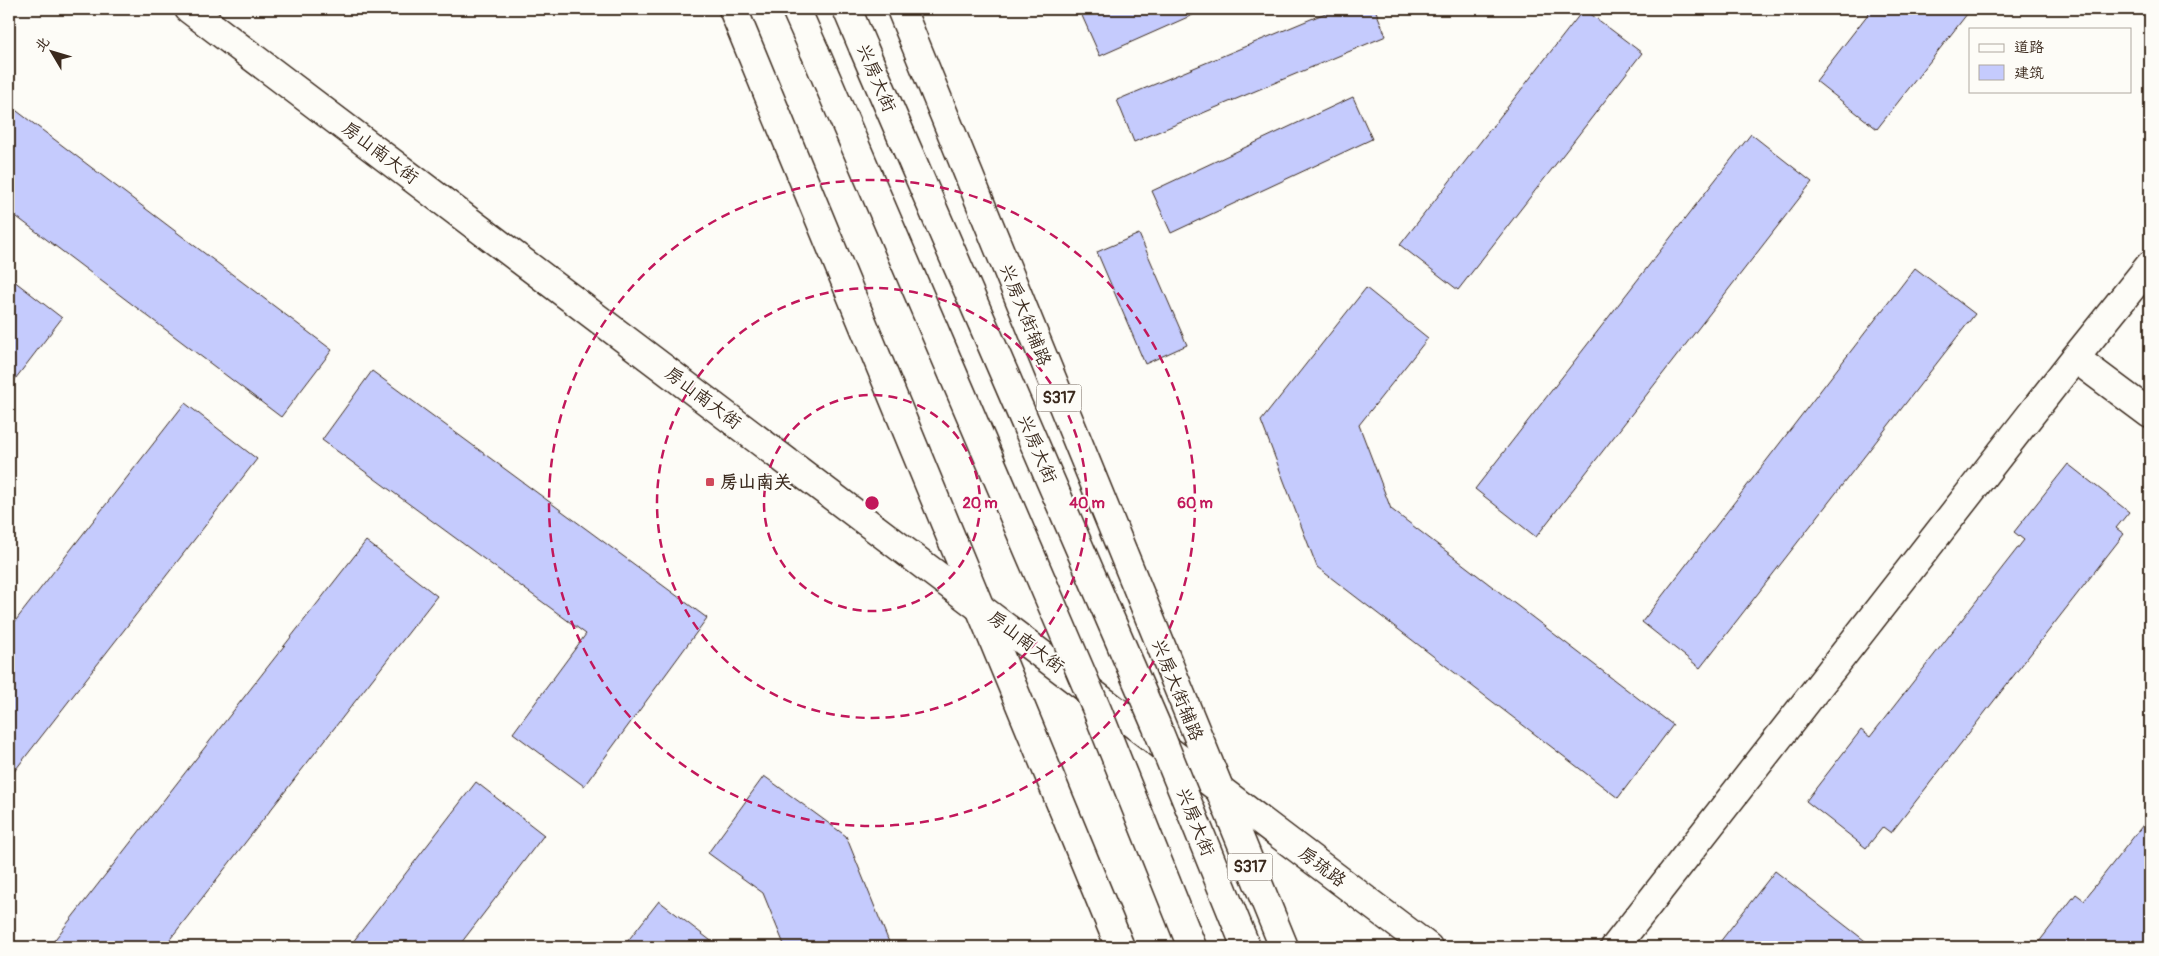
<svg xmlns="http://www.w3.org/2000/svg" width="2159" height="956" viewBox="0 0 2159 956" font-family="Pangolin,'LXGW WenKai TC',sans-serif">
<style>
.building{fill:#c5cbfd;stroke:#3b2a1e}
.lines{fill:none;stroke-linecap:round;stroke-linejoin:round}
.minor-casing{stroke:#3b2a1e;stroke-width:31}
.secondary-casing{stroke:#3b2a1e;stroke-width:31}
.primary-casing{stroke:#3b2a1e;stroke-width:31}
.minor{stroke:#fdfcf7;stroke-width:28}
.secondary{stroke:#fdfcf7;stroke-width:28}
.primary{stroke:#fdfcf7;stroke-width:28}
.primary-bridge-casing{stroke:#3b2a1e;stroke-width:31;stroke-linecap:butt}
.primary-bridge{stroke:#fdfcf7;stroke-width:28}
.ring{fill:none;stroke:#c2185b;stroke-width:2.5;stroke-dasharray:9 6}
.poi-dot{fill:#d1495b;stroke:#fdfcf7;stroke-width:2}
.labels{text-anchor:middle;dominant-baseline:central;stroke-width:4;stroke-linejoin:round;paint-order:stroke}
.shield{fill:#fdfcf7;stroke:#75695f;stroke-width:1}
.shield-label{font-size:16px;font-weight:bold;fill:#3b2a1e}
.street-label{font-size:18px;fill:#3b2a1e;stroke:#fdfcf7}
.poi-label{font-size:18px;font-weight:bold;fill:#3b2a1e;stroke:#fdfcf7;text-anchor:start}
.centre{fill:#c2185b;stroke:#fdfcf7;stroke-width:2.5}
.ring-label{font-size:15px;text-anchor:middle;font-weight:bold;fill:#c2185b;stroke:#fdfcf7;stroke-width:4;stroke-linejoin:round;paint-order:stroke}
</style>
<rect width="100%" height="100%" fill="#fdfcf7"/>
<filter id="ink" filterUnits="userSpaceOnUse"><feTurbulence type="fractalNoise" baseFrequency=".02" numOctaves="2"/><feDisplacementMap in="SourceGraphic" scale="10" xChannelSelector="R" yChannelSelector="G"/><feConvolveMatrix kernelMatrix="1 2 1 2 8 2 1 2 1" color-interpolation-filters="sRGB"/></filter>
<g filter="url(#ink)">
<!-- building -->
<path class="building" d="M1079 9H1206L1100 56Z
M1335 9H1375L1386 36 1134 142 1117 100Z
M1584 9 1642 53 1458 290 1400 245Z
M1872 9H1971L1877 129 1816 81Z
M1353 97 1372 139 1171 233 1152 191Z
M9 105 332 350 281 417 9 211Z
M1751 134 1812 182 1536 537 1475 489Z
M1139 234 1187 345 1145 364 1097 252Z
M1915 268 1975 314 1700 668 1642 622Z
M9 277 62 318 9 387Z
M1366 288 1428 338 1359 425 1391 509 1673 725 1618 798 1317 567 1261 421Z
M372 371 707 618 584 786 513 733 586 634 322 440Z
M185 403 257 459 9 778V629Z
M2068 464 2129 512 2116 528 2124 534 1891 833 1883 827 1866 848 1806 801 1861 730 1870 737 2024 540 2014 532Z
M366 541 437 596 164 947H49Z
M764 776 846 836 891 947H785L763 893 708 853Z
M476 782 544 835 458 947H349Z
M2150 816V938L2143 947H2035L2076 894 2084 900Z
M1775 871 1873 947H1716Z
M659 901 719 947H623Z"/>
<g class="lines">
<!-- minor casing -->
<g class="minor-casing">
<path id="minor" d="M2075 358 2150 414
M1615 947 2075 358 2150 265"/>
</g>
<!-- secondary casing -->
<g class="secondary-casing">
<path id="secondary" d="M189 9 1428 947"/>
</g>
<!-- primary casing -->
<g class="primary-casing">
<path id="primary" d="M733 9 1120 947
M796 9 815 52
M847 9 863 47
M901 9 1284 947"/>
</g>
<!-- minor -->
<use href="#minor" class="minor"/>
<!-- secondary -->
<use href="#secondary" class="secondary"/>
<!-- primary -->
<use href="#primary" class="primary"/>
<!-- primary-bridge casing -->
<g class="primary-bridge-casing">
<path id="primary-bridge" d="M863 47 1156 725 1246 947
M815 52 1097 710 1192 947"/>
</g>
<!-- primary-bridge -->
<use href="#primary-bridge" class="primary-bridge"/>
</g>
</g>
<!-- distance rings -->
<g class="ring">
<circle cx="872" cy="503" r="108"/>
<circle cx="872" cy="503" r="215"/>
<circle cx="872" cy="503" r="323"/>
</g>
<!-- markers -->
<rect class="poi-dot" x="705" y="477" width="10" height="10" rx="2.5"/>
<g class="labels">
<!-- shield labels -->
<g class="shield">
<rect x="1036.5" y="384.5" width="45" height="27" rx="4"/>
<rect x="1227.5" y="853.5" width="45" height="27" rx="4"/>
</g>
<g class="shield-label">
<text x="1059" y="398">S317</text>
<text x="1250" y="867">S317</text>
</g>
<!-- street labels -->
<g class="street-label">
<text transform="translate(876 78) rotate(67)">兴房大街</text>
<text transform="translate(380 153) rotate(37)">房山南大街</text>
<text transform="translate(1025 315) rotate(68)">兴房大街辅路</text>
<text transform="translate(703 398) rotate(37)">房山南大街</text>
<text transform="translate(1037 449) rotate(67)">兴房大街</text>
<text transform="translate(1026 642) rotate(37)">房山南大街</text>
<text transform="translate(1177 690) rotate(68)">兴房大街辅路</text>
<text transform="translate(1195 822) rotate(68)">兴房大街</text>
<text transform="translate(1322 867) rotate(37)">房琉路</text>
</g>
<!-- poi labels -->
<g class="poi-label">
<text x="720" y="482">房山南关</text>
</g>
</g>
<circle cx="872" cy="503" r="8" class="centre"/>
<g class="ring-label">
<text x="980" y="508">20 m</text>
<text x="1087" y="508">40 m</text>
<text x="1195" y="508">60 m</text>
</g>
<!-- margin -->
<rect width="2159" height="956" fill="none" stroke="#fdfcf7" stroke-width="30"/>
<rect x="15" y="15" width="2129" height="926" fill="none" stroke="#3b2a1e" stroke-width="2" filter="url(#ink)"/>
<!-- legend -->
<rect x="1969" y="28" width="162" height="65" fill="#fdfcf7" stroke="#afa8a0"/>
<rect x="1979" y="44" width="25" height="8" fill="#fdfcf7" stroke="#afa8a0"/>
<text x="2014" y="52" font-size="15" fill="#3b2a1e">道路</text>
<rect x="1979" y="65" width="25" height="15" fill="#c5cbfd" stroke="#afa8a0"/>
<text x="2014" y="78" font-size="15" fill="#3b2a1e">建筑</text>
<!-- north arrow -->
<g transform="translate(52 52) rotate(308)" stroke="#fdfcf7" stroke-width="4" paint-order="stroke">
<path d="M0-4L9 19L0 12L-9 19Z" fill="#3b2a1e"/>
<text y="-8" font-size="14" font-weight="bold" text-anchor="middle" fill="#3b2a1e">北</text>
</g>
</svg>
